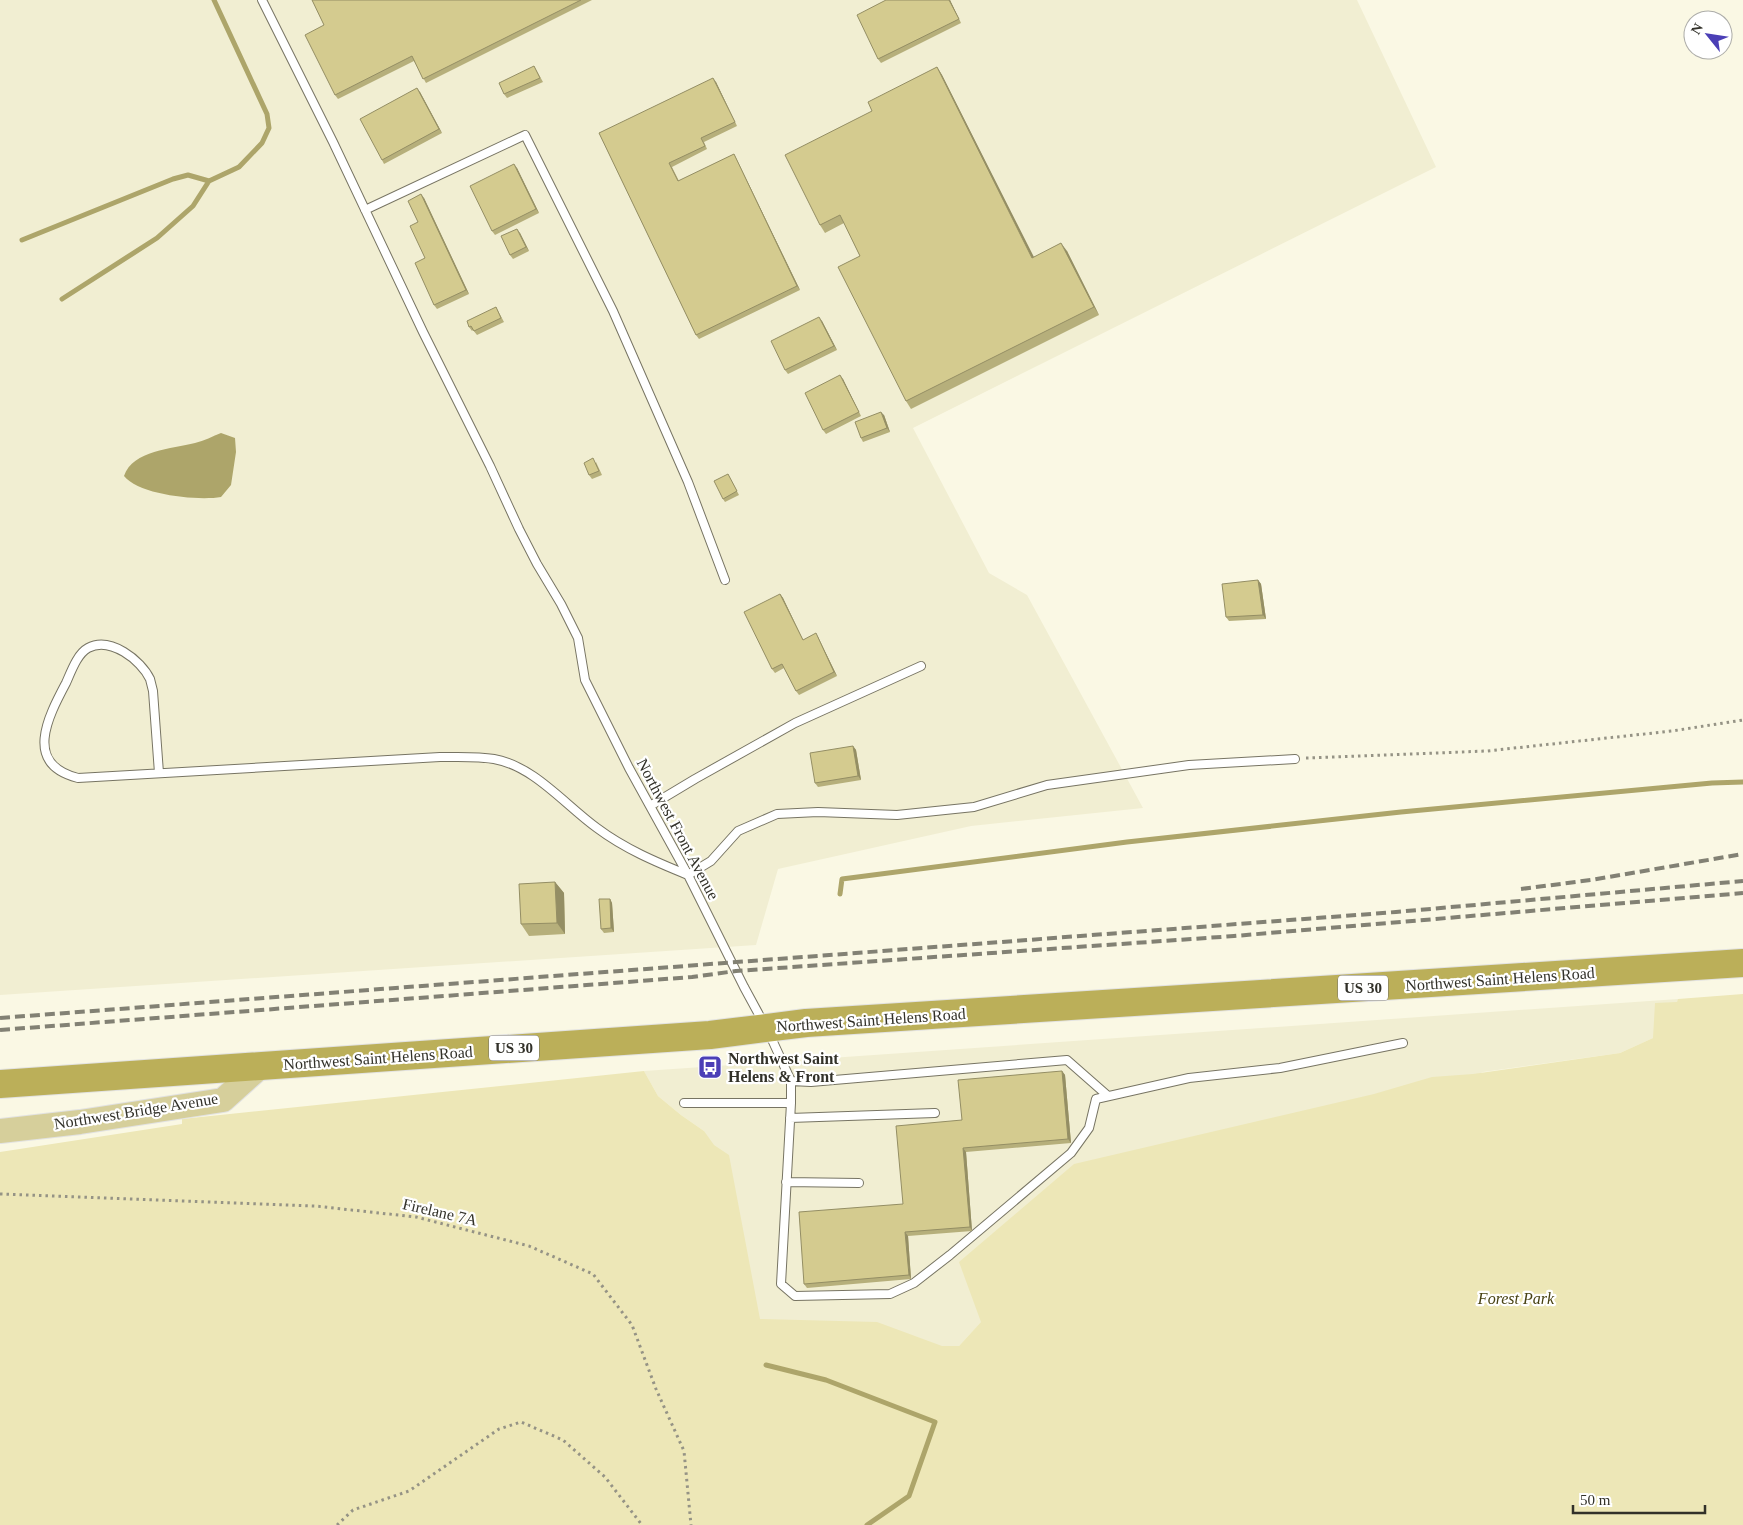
<svg xmlns="http://www.w3.org/2000/svg" width="1743" height="1525" viewBox="0 0 1743 1525" font-family="Georgia,serif">
<style>
.built{fill:#f1eed2}
.green{fill:#ede7b7}
.water{fill:#ada56a}
.lines{fill:none;stroke-linecap:round;stroke-linejoin:round}
.stream{stroke:#ada56a;stroke-width:5}
.lane-casing{stroke:#777463;stroke-width:10}
.primary-casing{stroke:#e2e2e1;stroke-width:26}
.highway-casing{stroke:#e2e2e1;stroke-width:30}
.path{stroke:#959385;stroke-width:3;stroke-dasharray:2.5 4;stroke-linecap:butt}
.lane{stroke:#fff;stroke-width:8}
.primary{stroke:#d6cf9b;stroke-width:24}
.highway{stroke:#bbaf59;stroke-width:28}
.rail{stroke:#828174;stroke-width:4;stroke-dasharray:10 5;stroke-linecap:butt}
.wall{fill:#b6af7b}
.shaded-wall{fill:#948e64}
.building{fill:#d4cb8f;stroke:#948e64}
.labels{text-anchor:middle;dominant-baseline:central;stroke-width:4.5;stroke-linejoin:round;paint-order:stroke}
.shield{fill:#fff;stroke:#706f69;stroke-width:1}
.shield-label{font-size:15px;font-weight:bold;fill:#323129}
.street-label{font-size:16px;fill:#323129;stroke:#fff}
.poi-label{font-size:16px;font-weight:bold;fill:#323129;stroke:#fff;text-anchor:start}
.park-label{font-size:16px;font-style:italic;fill:#484213;stroke:#fff}
</style>
<rect width="100%" height="100%" fill="#faf8e4"/>
<!-- built -->
<path class="built" d="M0 0H1357L1436 167 913 428 989 573 1027 595 1143 808 971 826 778 869 756 945 0 995Z
M1678 999 1673 1029 1620 1053 1483 1072 1039 1260 959 1346 742 1347 704 1131 681 1115 658 1096 644 1071Z"/>
<!-- green -->
<path class="green" d="M1743 994V1525H0V1152L182 1124V1119L644 1071 658 1096 681 1115 704 1131 714 1145 729 1155 760 1319 877 1322 942 1346H959L981 1322 959 1262 1074 1164 1374 1094 1432 1077 1473 1074 1620 1053 1653 1038 1655 1003 1677 1002 1678 999Z"/>
<!-- water -->
<path class="water" d="M221 433 235 438 236 452 231 485 221 497C198 501 139 495 124 476 133 450 172 449 195 443 204 441 213 436 221 433Z"/>
<g class="lines">
<!-- stream -->
<path class="stream" d="M22 240 173 179 188 175 209 181
M62 299 157 238 193 206 209 181 239 167 262 143 269 128 267 114 214 0
M840 894 842 879 1127 842 1401 812 1712 783 1743 782
M766 1365 826 1380 935 1422 909 1496 867 1525"/>
<!-- lane casing -->
<g class="lane-casing">
<path id="lane" d="M262 0 333 142 423 332 490 466 519 529 537 564 561 604 578 638 585 680 629 768 688 875 744 987 763 1022
M365 210 525 135 613 311 688 482 725 580
M159 773 153 691C152 687 151 683 150 679 141 660 110 636 88 648 77 654 71 672 66 683 48 717 23 764 78 778L440 757C458 757 477 756 494 759 534 766 565 805 597 828 625 849 656 862 688 875L711 861 738 831 777 814 818 812 897 815 974 807 1047 785 1189 765 1295 759
M650 806 695 779 795 723 921 666
M769 1033 791 1081 811 1082 1067 1060 1108 1096
M791 1081V1103L781 1284 795 1296 890 1294 914 1283 950 1255 1071 1153 1089 1128 1096 1099 1189 1078 1280 1068 1403 1043
M684 1103H791
M790 1118 935 1113
M786 1182 859 1183"/>
</g>
<!-- primary casing -->
<g class="primary-casing">
<path id="primary" d="M0 1131 80 1122 223 1100 261 1066"/>
</g>
<!-- highway casing -->
<g class="highway-casing">
<path id="highway" d="M0 1084 710 1035 806 1023 1743 963"/>
</g>
<!-- path -->
<path class="path" d="M1306 758 1487 751 1672 731 1743 720
M0 1194 315 1206 416 1217 529 1246 593 1274 632 1325 656 1389 684 1451 691 1525
M337 1525 353 1510 409 1491 499 1429 521 1422 563 1440 605 1477 642 1525"/>
<!-- lane -->
<use href="#lane" class="lane"/>
<!-- primary -->
<use href="#primary" class="primary"/>
<!-- highway -->
<use href="#highway" class="highway"/>
<!-- rail -->
<path class="rail" d="M1521 889 1591 880 1743 854
M0 1018 1396 912 1743 881
M0 1030 692 977 736 971 1234 936 1743 893"/>
</g>
<!-- wall -->
<path class="wall" d="M312 0H592L426 83 414 61 338 99 335 95 324 25Z
M950 0 961 23 881 63 878 59Z
M534 66 543 82 507 98 504 94Z
M937 67 942 75 1033 257 1067 251 1099 315 911 409 906 401 860 256 844 223 825 233 820 225 872 111Z
M716 82 737 126 704 142 707 149 672 167 679 181 734 154 736 158 800 290 699 339 696 335 599 133Z
M420 92 442 133 384 164 382 160Z
M517 168 539 213 495 235 492 231Z
M424 198 469 294 437 309 434 305 425 258Z
M520 233 529 251 513 259 510 255Z
M496 307 504 322 477 335 473 330 472 331 469 327Z
M822 321 837 350 788 374 785 370Z
M843 379 861 416 826 434 823 430Z
M884 415 890 432 863 442 861 438Z
M596 462 602 475 592 479 589 475Z
M728 474 739 495 725 502 723 499Z
M1258 580 1261 584 1266 619 1229 621 1226 617Z
M780 594 783 598 803 640 818 637 837 676 799 695 796 691 784 668 775 673 772 669Z
M853 746 856 750 861 780 818 787 815 783Z
M555 882 564 893 565 934 529 936 521 924Z
M610 899 612 903 614 932 604 933 601 929Z
M1062 1071 1065 1075 1071 1143 966 1152 972 1231 908 1236 911 1279 807 1288 804 1284 903 1204 962 1120Z"/>
<!-- shaded-wall -->
<path class="shaded-wall" d="M949 0H950L961 23 959 19Z
M937 67 942 75 1038 265 1032 258Z
M713 78 716 82 737 126Z
M417 88 420 92 442 133 439 129Z
M734 154 736 158 800 290 797 286Z
M514 164 517 168 539 213 536 209Z
M421 194 424 198 469 294 466 290Z
M517 229 520 233 529 251 526 247Z
M1061 243 1067 251 1099 315 1094 307Z
M819 317 822 321 837 350 834 346Z
M840 375 843 379 861 416 859 412Z
M881 412 884 415 890 432 887 428Z
M1258 580 1261 584 1266 619 1263 615Z
M780 594 783 598 805 644Z
M816 633 818 637 837 676 834 672Z
M853 746 856 750 861 780 858 776Z
M555 882 564 893 565 934 557 923Z
M610 899 612 903 614 932 611 928Z
M1062 1071 1065 1075 1071 1143 1068 1139Z
M963 1148 966 1152 972 1231 970 1227Z
M905 1232 908 1236 911 1279 909 1275Z"/>
<!-- building -->
<path class="building" d="M312 0H581L423 79 412 56 335 95 305 35 324 25Z
M886 0H949L959 19 878 59 857 15Z
M534 66 540 78 504 94 499 83Z
M937 67 1032 258 1061 243 1094 307 906 401 838 267 860 256 840 215 820 225 785 155 872 111 868 102Z
M713 78 735 122 701 138 705 146 669 163 678 181 734 154 797 286 696 335 599 133Z
M417 88 439 129 382 160 360 119Z
M514 164 536 209 492 231 470 186Z
M421 194 466 290 434 305 415 263 425 258 410 226 418 222 408 201Z
M517 229 526 247 510 255 501 236Z
M496 307 501 318 474 331 471 326 469 327 467 321Z
M819 317 834 346 785 370 771 341Z
M840 375 859 412 823 430 805 393Z
M881 412 887 428 861 438 855 422Z
M593 458 599 471 589 475 584 463Z
M728 474 737 491 723 499 714 481Z
M1258 580 1263 615 1226 617 1222 584Z
M780 594 803 640 816 633 834 672 796 691 782 664 772 669 744 612Z
M853 746 858 776 815 783 810 753Z
M555 882 557 923 521 924 519 884Z
M599 899H610L611 928 601 929Z
M1062 1071 1068 1139 963 1148 970 1227 905 1232 909 1275 804 1284 799 1212 903 1204 896 1126 962 1120 958 1080Z"/>
<!-- icons -->
<defs>
<g id="bus-square" transform="scale(1.25)"><rect x="-9" y="-9" width="18" height="18" rx="4" fill="#4b3fb6" stroke="#fff"/><path d="M-5-6H5V4H4V6H2V4H-2V6H-4V4H-5ZM-3.5-4V0h7V-4ZM-3.5 1.2v1.5H-2V1.2ZM2 1.2v1.5H3.5V1.2Z" fill="#fff"/></g>
</defs>
<g fill-rule="evenodd">
<use href="#bus-square" x="710" y="1067"/>
</g>
<g class="labels">
<!-- shield labels -->
<g class="shield">
<rect x="1338" y="975.5" width="50" height="25" rx="4"/>
<rect x="489" y="1035.5" width="50" height="25" rx="4"/>
</g>
<g class="shield-label">
<text x="1363" y="988">US 30</text>
<text x="514" y="1048">US 30</text>
</g>
<!-- street labels -->
<g class="street-label">
<text transform="translate(678 829) rotate(62)">Northwest Front Avenue</text>
<text transform="translate(1500 979) rotate(-4)">Northwest Saint Helens Road</text>
<text transform="translate(871 1020) rotate(-4)">Northwest Saint Helens Road</text>
<text transform="translate(378 1058) rotate(-4)">Northwest Saint Helens Road</text>
<text transform="translate(136 1111) rotate(-9)">Northwest Bridge Avenue</text>
<text transform="translate(440 1212) rotate(13)">Firelane 7A</text>
</g>
<!-- poi labels -->
<g class="poi-label">
<text x="728" y="1058">Northwest Saint<tspan x="728" dy="18">Helens &amp; Front</tspan></text>
</g>
<!-- park labels -->
<g class="park-label">
<text x="1516" y="1298">Forest Park</text>
</g>
</g>
<!-- north arrow -->
<g transform="translate(1708 35) rotate(300)"><circle r="24" fill="#ffffff" stroke="#adada9"/>
<path d="M0-4L9 19L0 12L-9 19Z" fill="#4b3fb6"/>
<text y="-8" font-size="14" font-weight="bold" text-anchor="middle" fill="#323129">N</text>
</g>
<!-- scale -->
<path d="M1573 1505v8h132v-8" fill="none" stroke="#323129" stroke-width="2.5"/>
<text x="1580" y="1505" font-size="15" fill="#323129" stroke="#ffffff" stroke-width="4" paint-order="stroke">50 m</text>
</svg>
